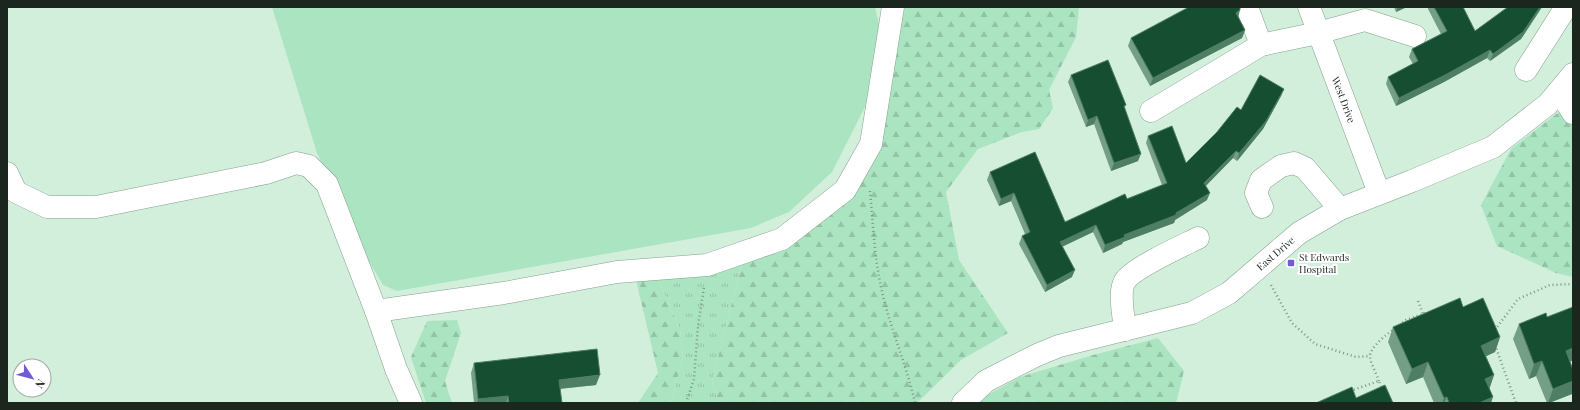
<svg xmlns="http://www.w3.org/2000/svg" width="1580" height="410" viewBox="0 0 1580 410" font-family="'Playfair Display',serif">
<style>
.grass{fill:url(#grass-tufts)}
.forest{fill:url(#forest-firs)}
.park{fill:#abe4c1}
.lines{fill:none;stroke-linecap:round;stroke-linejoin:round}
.minor-casing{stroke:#849f8d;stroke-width:23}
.path{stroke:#7f9487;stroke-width:2.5;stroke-dasharray:1 3;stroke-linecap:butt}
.minor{stroke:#fff;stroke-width:22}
.wall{fill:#749e86}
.shaded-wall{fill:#4e7e64}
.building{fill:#154e31;stroke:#4e7e64}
.poi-dot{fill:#725cd6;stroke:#fff;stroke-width:1.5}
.labels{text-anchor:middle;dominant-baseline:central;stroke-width:4;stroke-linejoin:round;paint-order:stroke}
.street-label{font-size:10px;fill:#1b261f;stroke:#fff}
.poi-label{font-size:10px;fill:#1b261f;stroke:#fff;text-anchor:start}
</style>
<defs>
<pattern id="grass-tufts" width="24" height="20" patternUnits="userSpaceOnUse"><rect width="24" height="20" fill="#abe4c1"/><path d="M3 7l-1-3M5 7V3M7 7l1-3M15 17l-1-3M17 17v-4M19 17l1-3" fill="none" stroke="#93c3a5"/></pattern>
<pattern id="forest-firs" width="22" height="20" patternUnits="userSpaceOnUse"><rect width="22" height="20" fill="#abe4c1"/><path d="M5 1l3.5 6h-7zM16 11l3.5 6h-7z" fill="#93c3a5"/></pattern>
</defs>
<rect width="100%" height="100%" fill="#d2efdc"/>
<!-- grass -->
<path class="grass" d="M742 263 712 381 719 403H671L683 357 680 329 655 273Z"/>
<!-- forest -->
<path class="forest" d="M902 7H1079L1076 37 1049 90 1053 108 1039 129 1022 132 978 149 946 192 959 260 1008 333 961 360 917 403H719L712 381 742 263 877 149Z
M1573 101V277L1556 273 1497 246 1481 205 1511 149Z
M655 273 680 329 683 357 671 403H638L658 373 635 276Z
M457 320 461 333 445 381 452 403H426L411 357 427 321Z
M1158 338 1184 371 1176 403H973L1020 377 1093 355Z"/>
<!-- park -->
<path class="park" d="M272 7H875L881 33 865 107 832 172 789 212 751 228 397 291 383 285 364 253 317 153Z"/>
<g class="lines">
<!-- minor casing -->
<g class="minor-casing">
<g id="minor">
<path d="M1247 7 1261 45"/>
<path id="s1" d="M1309 7 1379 193"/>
<path d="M1526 70 1566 7"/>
<path d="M1559 91 1573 113"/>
<path d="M1151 111 1261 45 1318 33 1365 20 1415 36"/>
<path d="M7 173 16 192 47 207H96L266 173 296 163 309 166 327 184 376 311"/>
<path d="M1262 207 1256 193 1261 180 1281 166 1294 163 1305 168 1340 209"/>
<path d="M1125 330C1124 317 1118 292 1125 281 1133 268 1182 246 1198 238"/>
<path d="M411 403 396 369 376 311 504 293 617 272 707 265 782 239 845 190 871 144 893 7"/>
<path id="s2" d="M963 403 986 381 1037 355 1059 346 1192 313 1229 293 1299 233 1340 209 1412 181 1493 147 1548 104 1573 74"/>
</g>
</g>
<!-- path -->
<path class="path" d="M870 191C873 221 874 253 880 282 888 324 906 362 915 403
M1271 285 1292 323 1315 344 1356 357 1370 356
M1418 301 1423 314
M1399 325 1406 320 1426 313
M1495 330 1518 299 1550 285 1573 284
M1495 345 1516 403
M1379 381C1376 373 1371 364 1370 357 1369 348 1387 334 1394 329
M1350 391 1379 381 1382 389
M686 403 694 379 698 326 704 287"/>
<!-- minor -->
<use href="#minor" class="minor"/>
</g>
<!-- wall -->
<path class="wall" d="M1394 7H1407L1396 12Z
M1428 7H1463L1475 31 1506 8 1504 7H1542L1521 39 1490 61 1487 58 1444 82 1396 106 1386 84 1388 77 1413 64 1409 57 1412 49 1441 34 1428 9Z
M1238 17 1245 30 1242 38 1150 86 1128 46 1131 38Z
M1071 75 1126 105 1124 108 1138 161 1111 171 1094 124 1086 127 1068 82Z
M1284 89 1281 96 1263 129 1237 161 1233 158 1205 186 1207 200 1175 220 1174 223 1123 242 1122 244 1103 253 1093 232 1062 247 1072 277 1045 292 1019 244 1022 236 1025 234 1011 201 999 206 987 180 990 172 1065 222 1162 185 1146 143 1148 136 1186 163 1241 110Z
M1463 307 1500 337 1495 352 1486 356 1494 375 1489 388 1491 403H1434L1423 377 1406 384 1388 342 1393 327Z
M1547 317 1573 360 1570 362 1573 370V390L1572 394 1549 403H1547L1536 376 1529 379 1513 339 1519 324Z
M474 363 596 385 560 389 562 403H474L471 373Z"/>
<!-- shaded-wall -->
<path class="shaded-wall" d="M1398 7H1407L1396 12Z
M1540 7H1542L1521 39 1490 61 1493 54Z
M1240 10 1238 18 1236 13Z
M1245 30 1242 38 1150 86 1153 78Z
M1490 50 1487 58 1444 82 1396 106 1399 98Z
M1284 89 1281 96 1263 129 1237 161 1239 153Z
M1097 116 1094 124 1086 127 1088 120Z
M1236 151 1233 158 1201 191 1204 183Z
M1141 154 1138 161 1111 171 1114 163Z
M1014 193 1011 201 999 206 1001 199Z
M1210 193 1207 200 1175 220 1174 223 1123 242 1122 244 1103 253 1105 245 1124 235 1176 213Z
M1096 225 1093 232 1057 249 1060 242Z
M1075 270 1072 277 1045 292 1047 285Z
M1500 337 1495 352 1476 361 1481 346Z
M1573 348V360L1560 366 1566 351Z
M1542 361 1536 376 1529 379 1534 364Z
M1428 362 1423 377 1406 384 1412 369Z
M600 375 596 385 556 389 559 380Z
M1494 375 1489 390 1485 379Z
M1573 381V390L1572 394 1549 403H1548L1553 389Z
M508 396 506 403H477L478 399Z
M1447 397 1444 403H1442L1444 398Z
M1493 397 1491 403H1479Z"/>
<!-- building -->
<path class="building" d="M1189 7H1240V10L1236 13 1245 30 1153 78 1131 38Z
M1434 7H1463L1475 31 1508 7H1540L1523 32 1493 54 1490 50 1447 74 1399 98 1388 77 1418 61 1412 49 1447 31Z
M1108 60 1126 105 1124 106 1141 154 1114 163 1097 116 1088 120 1071 75Z
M1260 75 1284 89 1266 121 1239 153 1236 151 1204 183 1210 193 1176 213V215L1124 235 1125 237 1105 245 1096 225 1060 242 1075 270 1047 285 1022 236 1030 232 1014 193 1001 199 990 172 1035 152 1065 222 1125 194 1127 199 1167 183 1148 136 1172 126 1186 163 1217 132 1237 107 1241 110Z
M1460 298 1463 307 1483 298 1500 337 1481 346 1494 375 1485 379 1493 397 1479 403H1477L1476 402 1474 403H1449L1447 397 1444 398 1428 362 1412 369 1393 327Z
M1573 307V348L1566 351 1573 370V381L1553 389 1542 361 1534 364 1519 324 1546 313 1547 317Z
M597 349 600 375 559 380 562 403H509L508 396 478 399 474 363Z
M1385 385 1393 403H1316L1352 387 1356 398Z"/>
<!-- markers -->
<rect class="poi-dot" x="1287" y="259" width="8" height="8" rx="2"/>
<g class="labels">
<!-- street labels -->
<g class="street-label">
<text stroke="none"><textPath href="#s1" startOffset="99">West Drive</textPath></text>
<text stroke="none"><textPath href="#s2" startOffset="353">East Drive</textPath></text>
</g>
<!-- poi labels -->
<g class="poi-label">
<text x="1299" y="257">St Edwards<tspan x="1299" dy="12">Hospital</tspan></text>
</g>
</g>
<!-- border -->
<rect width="1580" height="410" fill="none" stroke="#1b261f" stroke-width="16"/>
<!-- north arrow -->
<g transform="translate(32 378) rotate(126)"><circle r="19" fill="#ffffff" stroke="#a4a8a5"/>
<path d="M0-3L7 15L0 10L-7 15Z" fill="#725cd6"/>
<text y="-6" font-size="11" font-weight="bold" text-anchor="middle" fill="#1b261f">N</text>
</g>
</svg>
